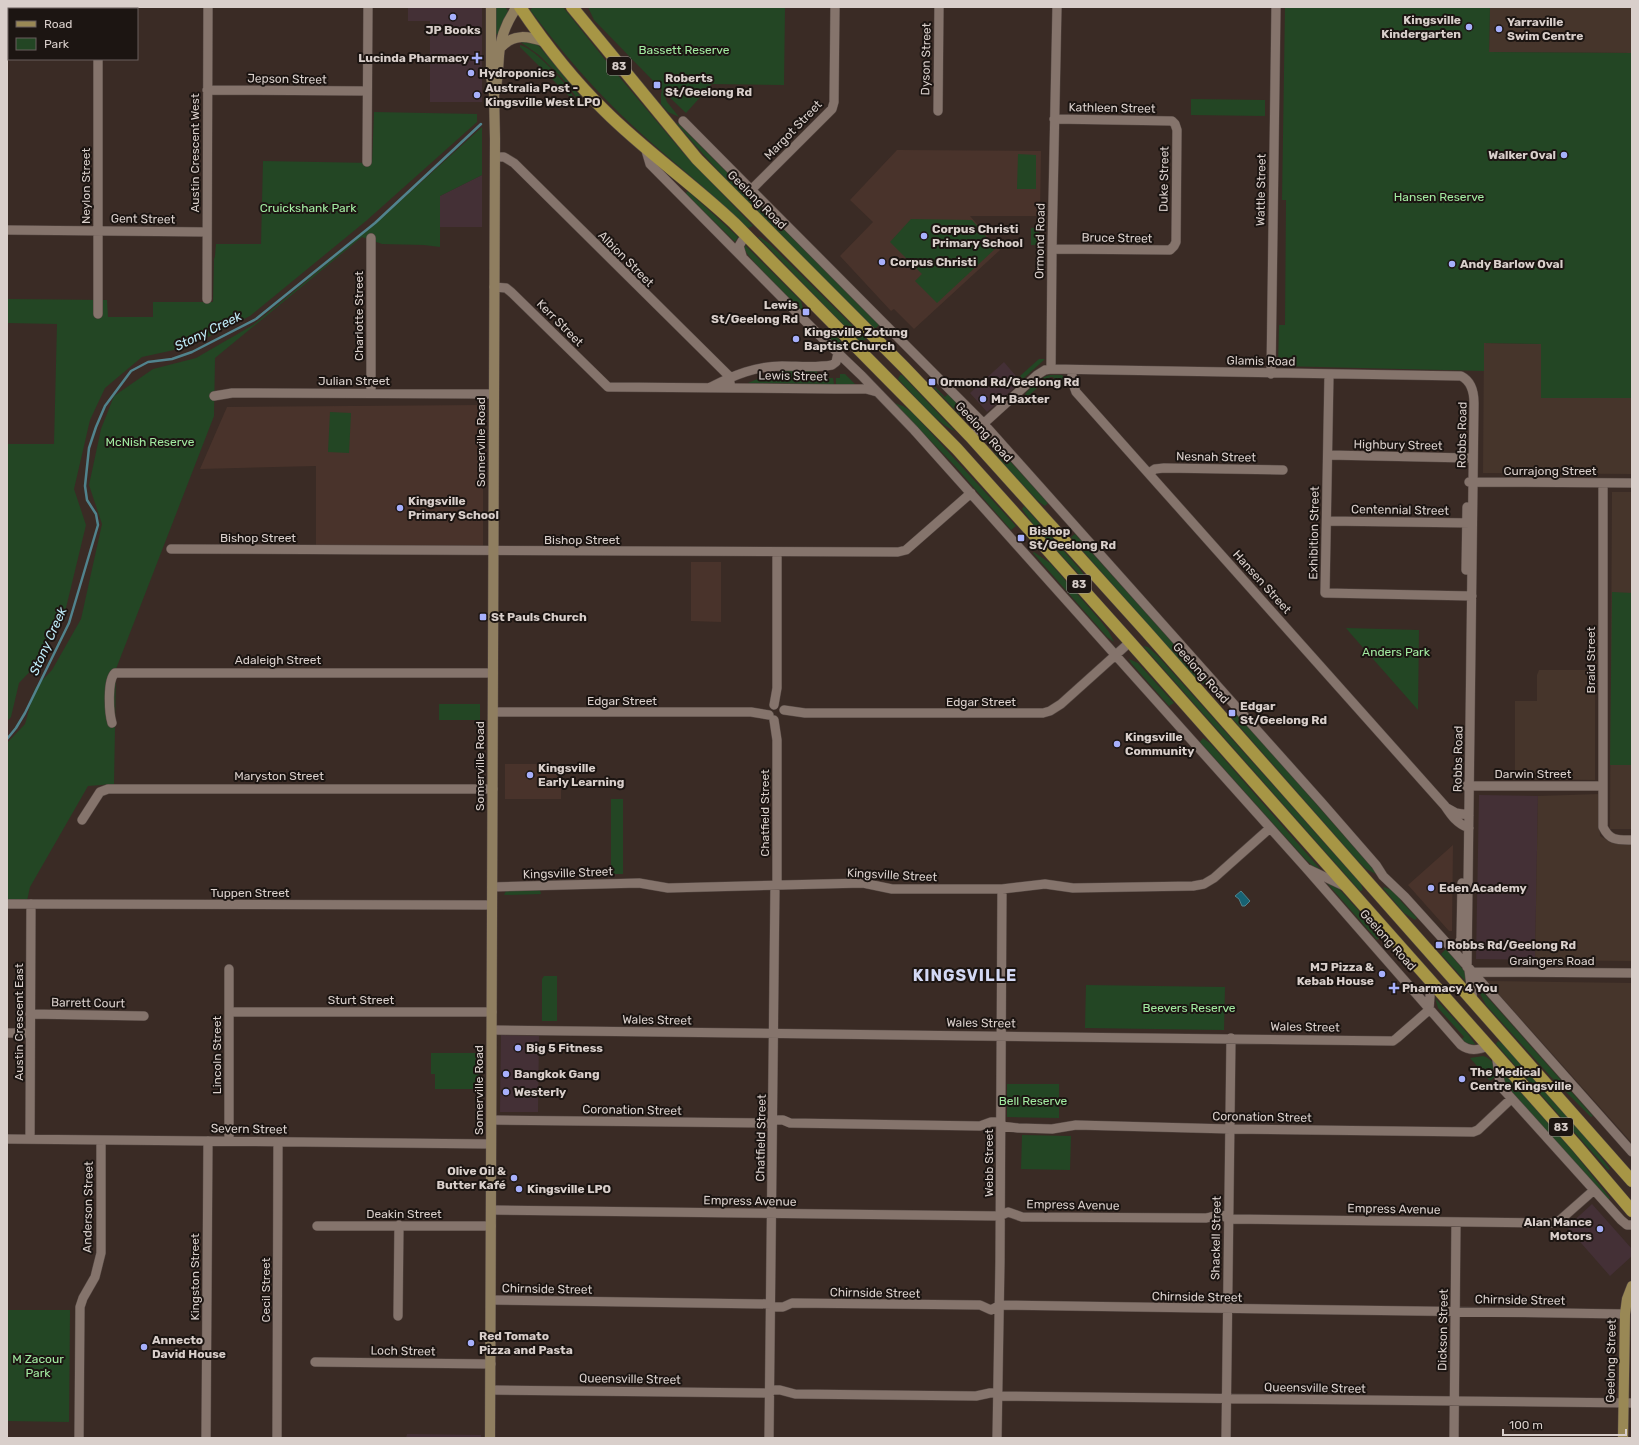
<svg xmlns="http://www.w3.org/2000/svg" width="1639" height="1445" viewBox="0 0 1639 1445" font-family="Rubik,sans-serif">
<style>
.commercial{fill:#443036}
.industrial{fill:#46352b}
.built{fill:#49332b}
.green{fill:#234624}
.water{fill:#176273;stroke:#51838d}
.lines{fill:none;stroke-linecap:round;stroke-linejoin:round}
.stream{stroke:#51838d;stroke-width:2.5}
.street-casing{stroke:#554843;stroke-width:10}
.secondary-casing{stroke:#554843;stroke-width:11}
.primary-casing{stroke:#554843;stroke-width:11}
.highway-casing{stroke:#554843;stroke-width:13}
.street{stroke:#85746c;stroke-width:9}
.secondary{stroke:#8f7e60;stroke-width:10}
.primary{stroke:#985;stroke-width:10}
.highway{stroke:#a79645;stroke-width:12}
.poi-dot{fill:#a7b0fc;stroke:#1c1512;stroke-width:1.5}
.labels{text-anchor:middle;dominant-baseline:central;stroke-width:4;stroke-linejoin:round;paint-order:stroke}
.shield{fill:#1c1512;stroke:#a09794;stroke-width:1}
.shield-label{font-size:11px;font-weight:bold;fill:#d9cfcb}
.poi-label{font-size:12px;font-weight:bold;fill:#d9cfcb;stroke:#1c1512;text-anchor:start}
.park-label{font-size:12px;fill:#a2eba1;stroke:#1c1512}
.street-label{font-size:12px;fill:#d9cfcb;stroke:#1c1512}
.water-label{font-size:13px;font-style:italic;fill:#bfecf9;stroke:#1c1512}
.district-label{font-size:16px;font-weight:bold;letter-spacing:1px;fill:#d3d8f4;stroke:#1c1512}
</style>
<rect width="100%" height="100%" fill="#3a2b25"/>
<!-- commercial -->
<path class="commercial" d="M408 7H482V102H430V21H408Z
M482 175V227H440V196Z
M1004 362 1021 382 987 412 970 393Z
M1479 795 1538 796 1535 960 1476 959Z
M501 1035 539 1036 538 1112H500Z
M1592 1204 1632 1249V1256L1610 1276 1567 1227Z
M407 1434 481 1435V1438H406Z"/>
<!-- industrial -->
<path class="industrial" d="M1490 7H1632V53L1489 52Z
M1484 343 1541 344V398H1632V474L1483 473Z
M1612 492H1632V829H1610Z
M1539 670H1595V780L1515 779V701H1537V675Z
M1599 794 1600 836 1612 843 1632 844V961L1535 960 1538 796Z
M1487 981 1632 983V1143Z"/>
<!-- built -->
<path class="built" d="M897 150 1041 151 1040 216H970L1000 250 914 329 894 309 891 311 840 256 873 222 850 200Z
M483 405V547L316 548V466L200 469 227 407Z
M691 562H721V622L691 621Z
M505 764H561V799H505Z
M1453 845 1452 931H1449L1408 885Z"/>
<!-- green -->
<path class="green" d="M496 7H505L508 11 498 34H496Z
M533 7H563L611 67 685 155 753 226 748 228 744 225C709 189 669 160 633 126 595 91 562 52 530 10Z
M588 7H785L784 85 712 84 686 113 663 91 667 102 679 117 668 112 661 104V94L662 90 594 20Z
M1285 7H1490L1489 52 1632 53V398H1541V344L1484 343V371L1278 366 1279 325H1285L1286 200H1282Z
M519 41 535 43 539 46 581 97V100L579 102 578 100 568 85 559 75 539 55Z
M520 45C533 48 557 74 565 84 570 90 573 97 578 103L577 104 520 47Z
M1191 99 1265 100V116L1191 115Z
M374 112 477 114V122L366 221 250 316 188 347 142 357 105 388 90 420 74 489 86 525 65 612 39 662 19 683 11 717 7 721V444H54L57 324 7 323V299L107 300 108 317H153V302H213L214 259 215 256 216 244H261L263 161 372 163Z
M676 123 679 124 879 325 875 329C808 262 737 196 676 123Z
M482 127V175L440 196V247L424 245 382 244 362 237 215 358 214 416 116 669 114 784 88 786 30 887 27 901H7V743L25 724 35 688 52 670 81 619 102 524 89 485 101 429 114 396 153 369 196 358 253 325 374 225Z
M1018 154 1036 155V189H1017Z
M688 191 738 237 735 242 687 195 686 193Z
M911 219 972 220 996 248 937 303 915 281 922 274 890 242Z
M1031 228H1039V245H1031Z
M758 237H760L770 244 866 339 865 340 859 341Z
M745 245 801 301 803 308 801 310 754 262 744 250Z
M826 328 839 339 846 351H843L823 332Z
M1039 359H1045L1023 379 1020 376Z
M791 370H817V378H833L834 384 748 383 772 373Z
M840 374H845L855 384H836V378H840Z
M900 375H902L955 431C939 426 911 392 898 379Z
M1050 375H1062L1067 380H1055L1053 377H1050L1027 397 1025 394C1032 387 1040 377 1050 375Z
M935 387 945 397 948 394 966 413 970 419 960 415 934 388Z
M894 403 903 406 912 412 1016 526 1011 530 954 465Z
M330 412 351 413 349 453 328 452Z
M987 436 1048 503 1045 506 1038 501C1024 485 992 455 986 437Z
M1024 506 1079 568 1090 583 1088 584 1036 528 1022 509Z
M1075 534 1208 682 1205 685 1197 680 1075 542 1071 537Z
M1034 552 1050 563 1100 620 1109 632 1114 642 1107 637 1033 553Z
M1612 592 1632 593V765H1610Z
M1346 628 1419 630 1418 710 1351 634Z
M1143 646 1148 647 1158 656 1361 884 1363 890 1360 891Z
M1129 659 1138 663 1174 703 1169 706 1131 663Z
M439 704H480V720H439Z
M1237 714 1376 872V874L1366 869 1357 860 1232 718Z
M1203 738 1211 744 1321 870 1313 866 1306 860 1200 742Z
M611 799H623V874H611Z
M1326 882 1338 888 1342 892 1381 936 1377 940Z
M1384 887 1394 891 1402 898 1400 900 1417 918 1415 920 1404 913 1383 888Z
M540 890 541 894 504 895 506 891Z
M1446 949 1465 972 1466 982 1441 954Z
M544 976H557V1021H542V979Z
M1086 985 1225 987 1224 1030 1085 1028Z
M1481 990 1593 1116 1591 1117 1551 1077 1486 1005 1479 992Z
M1435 998 1468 1034 1475 1044V1045L1466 1043 1462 1039 1464 1037 1438 1008Z
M1498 1041 1503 1044 1585 1136 1610 1169 1608 1170 1496 1044Z
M431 1053H479V1089H435V1074H431Z
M1483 1056C1494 1059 1495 1067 1495 1077L1490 1081 1470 1058Z
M1502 1074H1504L1572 1150 1610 1198 1608 1200 1506 1085Z
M1007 1084H1059V1118L1007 1117Z
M1022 1135 1071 1136 1070 1170 1021 1169Z
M7 1310H70L69 1422 7 1421Z"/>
<!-- water -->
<path class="water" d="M1241 891 1250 901 1245 906H1242L1239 899 1235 896Z"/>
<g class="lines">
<!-- stream -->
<path class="stream" d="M7 739 16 728 25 713 69 623 98 525 96 514 87 500 85 486 89 448 96 427 105 406 131 371 148 362 172 359 192 352 256 319 375 223 481 124"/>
<!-- street casing -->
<g class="street-casing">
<path id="street" d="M98 9V7
M207 90 367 91
M938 111 939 7
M683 121 983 423 1322 803 1376 865 1383 876 1405 897 1452 949 1632 1152
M645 147 650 164 816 332 862 376 914 430 1306 868 1461 1045C1470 1052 1479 1050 1488 1046
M495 157H504L514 163 730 377V388
M367 162 368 7
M751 190 832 109 834 102 835 7
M7 230 207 232
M371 238V393
M1052 249 1170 250 1174 246 1176 242 1177 130 1175 124 1172 121 1054 119
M742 256 739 246 742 241 747 236
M494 287 506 288 511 292 608 387 835 389H866L877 392
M207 299 208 7
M98 314V59
M1051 369 1461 376C1471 381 1474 392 1474 403L1467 967
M1072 370V381L1076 392 1445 806C1451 815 1457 824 1469 828
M1271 374 1276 7
M1329 375 1325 593 1472 596
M711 387C734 375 756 366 782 366 798 366 816 368 832 365L836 362 838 353
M214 396 232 393 494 394
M970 436 1037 375 1045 370 1051 369 1052 249 1057 7
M1328 455 1468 458
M1149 473 1155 469 1164 468 1283 470
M1469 482 1632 483
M1603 483V827C1610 841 1617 840 1632 840
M1327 521 1471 523
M171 549 898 552 906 550 971 493
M1466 570 1467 507
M774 705 777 688V553
M784 710 805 713H1043L1050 711 1061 704 1130 642
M493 712H751L769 715
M774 720 777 740V885
M112 723C109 713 107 680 115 673H493
M1465 786H1602
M1447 808 1456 813 1469 815
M82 820 100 792 108 789H493
M1308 869 1344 886
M492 887 639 883 668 888 863 883 892 889H1002L1045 884 1073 888 1193 886 1204 884 1214 878 1270 828
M7 904 492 905
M1452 949 1459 944 1461 938 1462 883
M229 969V1141
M1469 970 1473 1001
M1472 972 1632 973
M229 1012H492
M30 1014 144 1016
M492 1030 1393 1041 1397 1038 1429 1010 1431 982
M7 1033H30
M1496 1055C1499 1066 1497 1080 1503 1089L1621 1220 1627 1225H1632
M491 1120 773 1123
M773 1120H783L790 1123 980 1126 991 1122H1001
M1001 1126 1018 1128 1052 1129 1076 1125 1230 1129 1473 1132 1478 1130 1511 1099
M7 1139 491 1144
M30 1139 31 904
M491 1210 1000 1216 1008 1212 1022 1217 1206 1218C1215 1217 1220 1211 1228 1219L1553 1223 1560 1220 1594 1190
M317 1226H491
M491 1300 771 1304
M771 1307H783L792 1303 980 1305 991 1310 1000 1305 1625 1314
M398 1316 399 1225
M315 1362 491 1364
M491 1390 770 1393
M770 1390H780L795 1394 976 1396 990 1393H998
M998 1396 1632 1403
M79 1438 80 1307 83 1298 95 1277 101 1253V1140
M206 1438 208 1141
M277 1438 278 1142
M769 1438 775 885
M997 1438 1000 1261 1002 889
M1226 1438 1231 1038
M1454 1438 1456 1222"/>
</g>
<!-- secondary casing -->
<g class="secondary-casing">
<path id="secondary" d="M500 48C514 33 528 36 545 42
M495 92C498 80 498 68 499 56 500 38 507 21 517 7
M490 1438 495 139 494 94 491 77V7"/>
</g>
<!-- primary casing -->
<g class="primary-casing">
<path id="primary" d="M1623 1438 1625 1314 1627 1299 1632 1286"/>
</g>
<!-- highway casing -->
<g class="highway-casing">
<path id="highway" d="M520 7C545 44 573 80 605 111 645 151 693 184 734 223L957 449 1130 642 1576 1145 1632 1211
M572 7 697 159 904 367 970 436 1144 629 1632 1181"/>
</g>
<!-- street -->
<use href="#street" class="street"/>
<!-- secondary -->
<use href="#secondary" class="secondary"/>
<!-- primary -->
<use href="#primary" class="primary"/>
<!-- highway -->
<use href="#highway" class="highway"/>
</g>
<!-- markers -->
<g class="poi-dot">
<circle cx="453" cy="17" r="4"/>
<circle cx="1469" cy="27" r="4"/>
<circle cx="1499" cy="29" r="4"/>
<path d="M475 52h4v4h4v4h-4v4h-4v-4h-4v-4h4z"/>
<circle cx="471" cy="73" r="4"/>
<rect x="653" y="81" width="8" height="8" rx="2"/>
<circle cx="477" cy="95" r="4"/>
<circle cx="1564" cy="155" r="4"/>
<circle cx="924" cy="236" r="4"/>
<circle cx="882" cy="262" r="4"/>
<circle cx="1452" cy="264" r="4"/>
<rect x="802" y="308" width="8" height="8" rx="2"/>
<circle cx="796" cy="339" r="4"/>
<rect x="928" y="378" width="8" height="8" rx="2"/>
<circle cx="983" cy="399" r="4"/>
<circle cx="400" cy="508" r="4"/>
<rect x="1017" y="534" width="8" height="8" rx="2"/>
<rect x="479" y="613" width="8" height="8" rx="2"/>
<rect x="1228" y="709" width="8" height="8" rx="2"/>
<circle cx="1117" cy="744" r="4"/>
<circle cx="530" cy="775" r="4"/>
<circle cx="1431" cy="888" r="4"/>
<rect x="1435" y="941" width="8" height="8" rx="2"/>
<circle cx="1382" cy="974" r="4"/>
<path d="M1392 982h4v4h4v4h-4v4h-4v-4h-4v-4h4z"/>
<circle cx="518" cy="1048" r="4"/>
<circle cx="506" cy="1074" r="4"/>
<circle cx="1462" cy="1079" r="4"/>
<circle cx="506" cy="1092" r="4"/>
<circle cx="514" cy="1178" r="4"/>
<circle cx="519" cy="1189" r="4"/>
<circle cx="1600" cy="1229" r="4"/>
<circle cx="471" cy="1343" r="4"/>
<circle cx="144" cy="1347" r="4"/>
</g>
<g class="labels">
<!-- shield labels -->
<g class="shield">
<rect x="607" y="57" width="24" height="18" rx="3"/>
<rect x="1067" y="575" width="24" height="18" rx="3"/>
<rect x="1549" y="1118" width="24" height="18" rx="3"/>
</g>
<g class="shield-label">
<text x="619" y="66">83</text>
<text x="1079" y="584">83</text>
<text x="1561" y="1127">83</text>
</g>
<!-- poi labels -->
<g class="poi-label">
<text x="1461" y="20" text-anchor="end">Kingsville<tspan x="1461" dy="14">Kindergarten</tspan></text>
<text x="1507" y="22">Yarraville<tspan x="1507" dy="14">Swim Centre</tspan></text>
<text x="453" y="30" text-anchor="middle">JP Books</text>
<text x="469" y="58" text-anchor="end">Lucinda Pharmacy</text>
<text x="479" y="73">Hydroponics</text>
<text x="665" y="78">Roberts<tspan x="665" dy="14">St/Geelong Rd</tspan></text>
<text x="485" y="88">Australia Post -<tspan x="485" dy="14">Kingsville West LPO</tspan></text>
<text x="1556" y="155" text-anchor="end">Walker Oval</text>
<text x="932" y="229">Corpus Christi<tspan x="932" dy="14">Primary School</tspan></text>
<text x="890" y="262">Corpus Christi</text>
<text x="1460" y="264">Andy Barlow Oval</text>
<text x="798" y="305" text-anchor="end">Lewis<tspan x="798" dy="14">St/Geelong Rd</tspan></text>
<text x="804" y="332">Kingsville Zotung<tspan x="804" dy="14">Baptist Church</tspan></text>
<text x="940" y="382">Ormond Rd/Geelong Rd</text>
<text x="991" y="399">Mr Baxter</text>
<text x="408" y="501">Kingsville<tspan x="408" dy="14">Primary School</tspan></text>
<text x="1029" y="531">Bishop<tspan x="1029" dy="14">St/Geelong Rd</tspan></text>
<text x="491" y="617">St Pauls Church</text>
<text x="1240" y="706">Edgar<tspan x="1240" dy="14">St/Geelong Rd</tspan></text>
<text x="1125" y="737">Kingsville<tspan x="1125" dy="14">Community</tspan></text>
<text x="538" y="768">Kingsville<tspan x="538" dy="14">Early Learning</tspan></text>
<text x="1439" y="888">Eden Academy</text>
<text x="1447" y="945">Robbs Rd/Geelong Rd</text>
<text x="1374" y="967" text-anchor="end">MJ Pizza &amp;<tspan x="1374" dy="14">Kebab House</tspan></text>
<text x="1402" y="988">Pharmacy 4 You</text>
<text x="526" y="1048">Big 5 Fitness</text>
<text x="1470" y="1072">The Medical<tspan x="1470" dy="14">Centre Kingsville</tspan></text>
<text x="514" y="1074">Bangkok Gang</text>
<text x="514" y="1092">Westerly</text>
<text x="506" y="1171" text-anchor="end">Olive Oil &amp;<tspan x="506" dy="14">Butter Kafé</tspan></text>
<text x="527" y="1189">Kingsville LPO</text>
<text x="1592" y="1222" text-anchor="end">Alan Mance<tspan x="1592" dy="14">Motors</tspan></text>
<text x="479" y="1336">Red Tomato<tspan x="479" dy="14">Pizza and Pasta</tspan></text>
<text x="152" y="1340">Annecto<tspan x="152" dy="14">David House</tspan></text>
</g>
<!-- park labels -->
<g class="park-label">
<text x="684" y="50">Bassett Reserve</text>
<text x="1439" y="197">Hansen Reserve</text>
<text x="308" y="208">Cruickshank Park</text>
<text x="150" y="442">McNish Reserve</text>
<text x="1396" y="652">Anders Park</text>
<text x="1189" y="1008">Beevers Reserve</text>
<text x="1033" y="1101">Bell Reserve</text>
<text x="38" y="1359">M Zacour<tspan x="38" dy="14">Park</tspan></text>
</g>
<!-- street labels -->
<g class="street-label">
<text transform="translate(926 59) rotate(-89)">Dyson Street</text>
<text transform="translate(287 79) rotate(1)">Jepson Street</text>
<text transform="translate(1112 108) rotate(1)">Kathleen Street</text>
<text transform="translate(793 130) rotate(-46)">Margot Street</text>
<text transform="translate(195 153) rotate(-90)">Austin Crescent West</text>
<text transform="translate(1164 179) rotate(-89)">Duke Street</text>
<text transform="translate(86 186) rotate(-90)">Neylon Street</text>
<text transform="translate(1261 190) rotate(-89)">Wattle Street</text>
<text transform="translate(757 200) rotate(45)">Geelong Road</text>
<text transform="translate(143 219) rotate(1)">Gent Street</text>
<text transform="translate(1117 238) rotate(1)">Bruce Street</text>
<text transform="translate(1040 241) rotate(-89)">Ormond Road</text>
<text transform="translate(626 259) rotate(45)">Albion Street</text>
<text transform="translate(359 316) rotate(-90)">Charlotte Street</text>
<text transform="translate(560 323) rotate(45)">Kerr Street</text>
<text transform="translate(1261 361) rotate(1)">Glamis Road</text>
<text transform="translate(793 376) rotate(1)">Lewis Street</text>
<text x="354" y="381">Julian Street</text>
<text transform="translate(984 432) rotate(47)">Geelong Road</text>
<text transform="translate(1462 435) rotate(-89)">Robbs Road</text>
<text transform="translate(481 442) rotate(-90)">Somerville Road</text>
<text transform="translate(1398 445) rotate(1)">Highbury Street</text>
<text transform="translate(1216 457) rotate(1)">Nesnah Street</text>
<text x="1550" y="471">Currajong Street</text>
<text transform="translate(1400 510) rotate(1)">Centennial Street</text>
<text transform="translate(1314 533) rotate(-89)">Exhibition Street</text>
<text x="258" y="538">Bishop Street</text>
<text x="582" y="540">Bishop Street</text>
<text transform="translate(1262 582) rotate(48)">Hansen Street</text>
<text x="278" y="660">Adaleigh Street</text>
<text transform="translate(1591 660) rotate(-90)">Braid Street</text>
<text transform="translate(1201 673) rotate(48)">Geelong Road</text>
<text x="622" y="701">Edgar Street</text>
<text x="981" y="702">Edgar Street</text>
<text transform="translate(1458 759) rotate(-89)">Robbs Road</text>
<text transform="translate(480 766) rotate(-90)">Somerville Road</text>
<text x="1533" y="774">Darwin Street</text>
<text x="279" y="776">Maryston Street</text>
<text transform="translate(765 813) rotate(-90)">Chatfield Street</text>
<text transform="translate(568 873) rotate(-2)">Kingsville Street</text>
<text transform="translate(892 875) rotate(3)">Kingsville Street</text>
<text x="250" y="893">Tuppen Street</text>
<text transform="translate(1388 940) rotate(48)">Geelong Road</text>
<text x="1552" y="961">Graingers Road</text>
<text x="361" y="1000">Sturt Street</text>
<text transform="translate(88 1003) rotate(1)">Barrett Court</text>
<text transform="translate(657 1020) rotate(1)">Wales Street</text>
<text transform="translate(19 1022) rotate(-90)">Austin Crescent East</text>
<text transform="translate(981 1023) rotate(1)">Wales Street</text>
<text transform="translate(1305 1027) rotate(1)">Wales Street</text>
<text transform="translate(217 1055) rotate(-90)">Lincoln Street</text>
<text transform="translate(479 1090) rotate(-90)">Somerville Road</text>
<text transform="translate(632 1110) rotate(1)">Coronation Street</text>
<text transform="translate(1262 1117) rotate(1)">Coronation Street</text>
<text transform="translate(249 1129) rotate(1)">Severn Street</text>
<text transform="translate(761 1138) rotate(-89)">Chatfield Street</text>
<text transform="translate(989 1163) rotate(-90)">Webb Street</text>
<text transform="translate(750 1201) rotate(1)">Empress Avenue</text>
<text transform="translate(1073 1205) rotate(1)">Empress Avenue</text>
<text transform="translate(88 1207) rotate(-89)">Anderson Street</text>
<text transform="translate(1394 1209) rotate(1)">Empress Avenue</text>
<text x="404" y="1214">Deakin Street</text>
<text transform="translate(1216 1238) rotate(-89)">Shackell Street</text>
<text transform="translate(195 1277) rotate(-90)">Kingston Street</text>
<text transform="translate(547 1289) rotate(1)">Chirnside Street</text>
<text transform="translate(266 1290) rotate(-90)">Cecil Street</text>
<text transform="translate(875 1293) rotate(1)">Chirnside Street</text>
<text transform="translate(1197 1297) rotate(1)">Chirnside Street</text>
<text transform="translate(1520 1300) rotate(1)">Chirnside Street</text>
<text transform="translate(1443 1330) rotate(-89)">Dickson Street</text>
<text transform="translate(403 1351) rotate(1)">Loch Street</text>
<text transform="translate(1611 1361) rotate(-89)">Geelong Street</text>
<text transform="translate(630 1379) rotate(1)">Queensville Street</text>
<text transform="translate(1315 1388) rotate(1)">Queensville Street</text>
</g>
<!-- water labels -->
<g class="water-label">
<text transform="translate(208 331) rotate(-26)">Stony Creek</text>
<text transform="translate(48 641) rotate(-66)">Stony Creek</text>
</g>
<!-- district labels -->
<g class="district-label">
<text x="965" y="975">KINGSVILLE</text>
</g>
</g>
<!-- border -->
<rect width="1639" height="1445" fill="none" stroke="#d9cfcb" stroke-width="16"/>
<!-- legend -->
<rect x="8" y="8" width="130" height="52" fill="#1c1512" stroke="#685f5c"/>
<rect x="16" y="21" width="20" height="6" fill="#998855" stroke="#685f5c"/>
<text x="44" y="28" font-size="12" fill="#d9cfcb">Road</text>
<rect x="16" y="38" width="20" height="12" fill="#234624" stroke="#685f5c"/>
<text x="44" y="48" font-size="12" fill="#d9cfcb">Park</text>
<!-- scale -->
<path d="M1503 1429v6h123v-6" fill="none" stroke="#d9cfcb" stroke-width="2"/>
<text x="1509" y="1429" font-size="12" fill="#d9cfcb" stroke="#1c1512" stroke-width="3" paint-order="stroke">100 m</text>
</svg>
